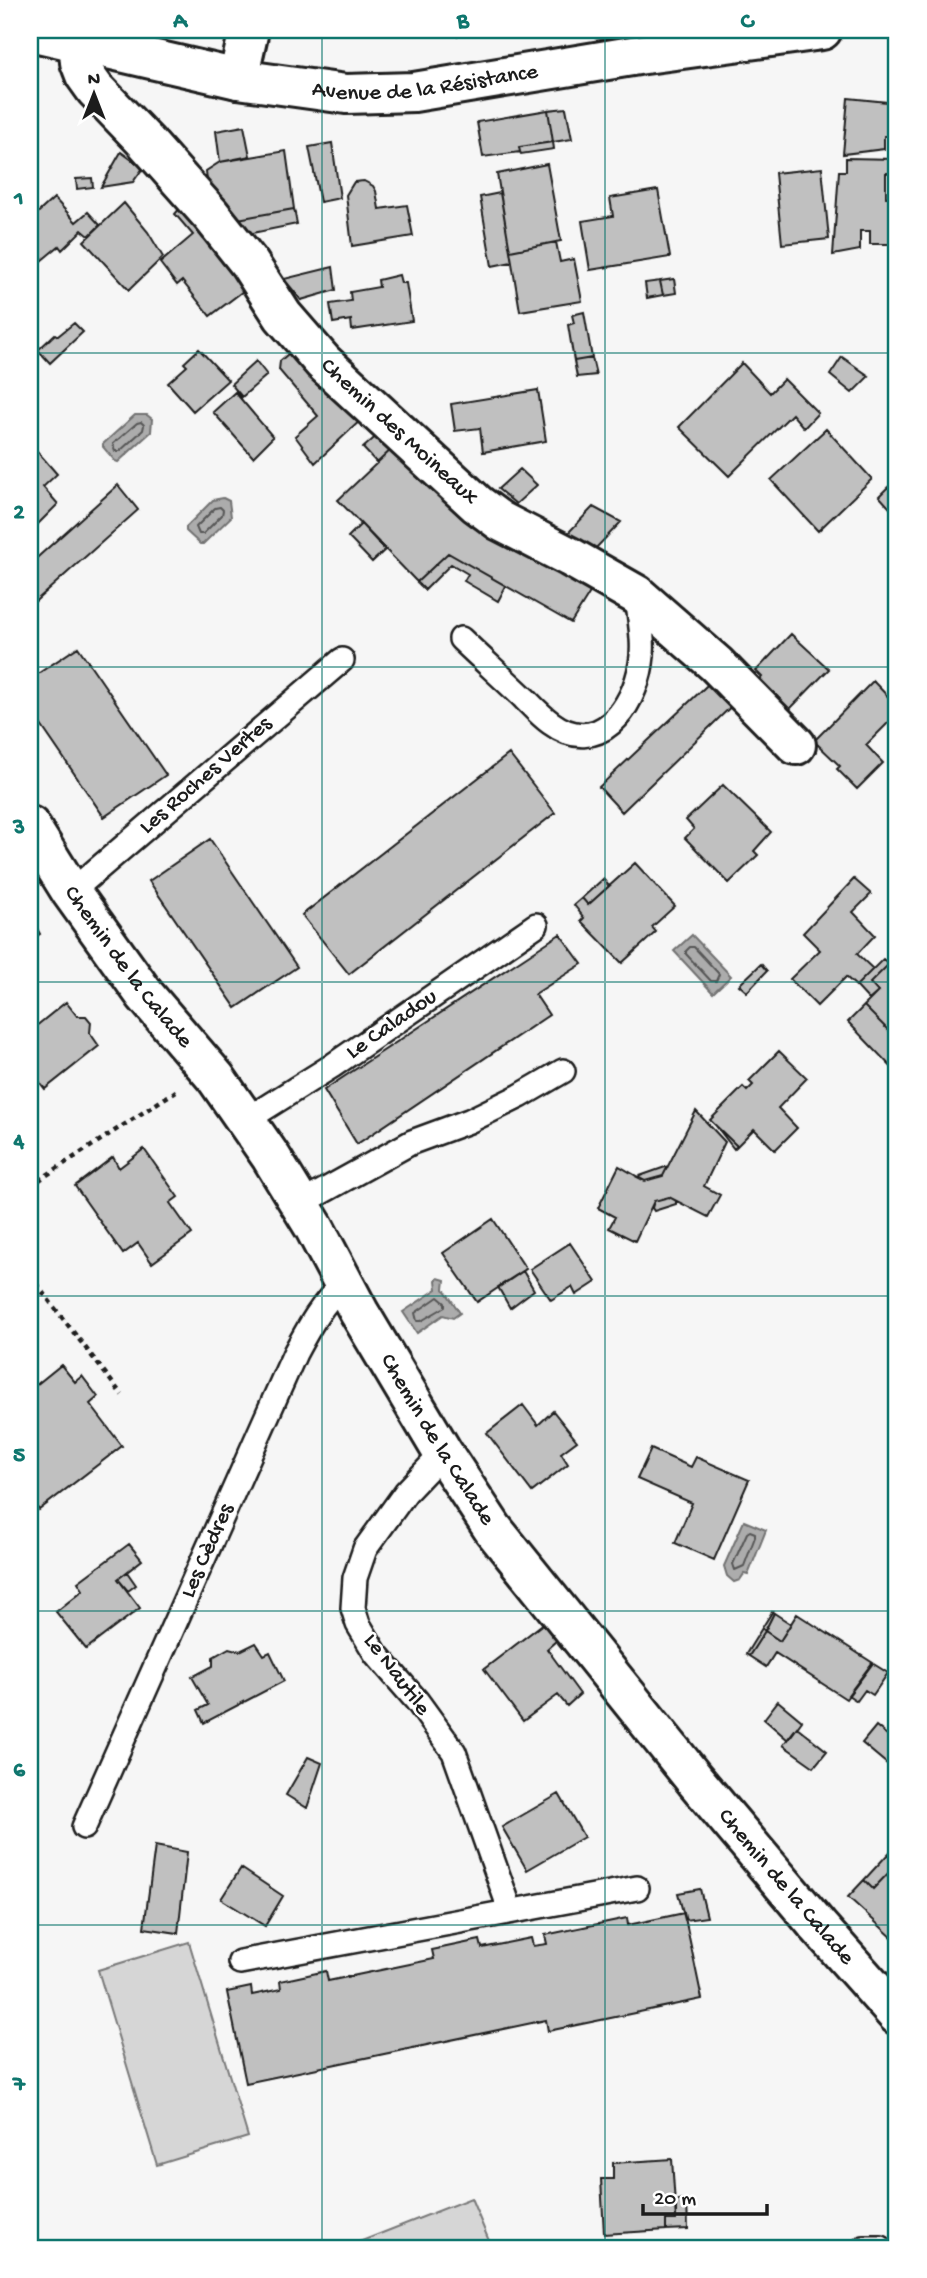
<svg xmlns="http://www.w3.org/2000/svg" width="927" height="2278" viewBox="0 0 927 2278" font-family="'Gochi Hand',sans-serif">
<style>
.green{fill:#d6d6d6;stroke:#797979;stroke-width:2}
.water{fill:#acacac;stroke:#727272;stroke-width:2}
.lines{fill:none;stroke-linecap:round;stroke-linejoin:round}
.shore{stroke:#565656;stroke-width:2}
.building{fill:#c0c0c0;stroke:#1c1c1c;stroke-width:2}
.service-casing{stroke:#1c1c1c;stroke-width:28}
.minor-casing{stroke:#1c1c1c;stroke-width:44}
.tertiary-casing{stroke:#1c1c1c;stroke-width:44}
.path{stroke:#1c1c1c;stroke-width:4.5;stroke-dasharray:5 5;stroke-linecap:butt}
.service{stroke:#fff;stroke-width:23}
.minor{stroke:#fff;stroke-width:38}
.tertiary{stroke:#fff;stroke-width:38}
.grid{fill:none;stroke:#0f766e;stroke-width:2;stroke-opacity:0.55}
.labels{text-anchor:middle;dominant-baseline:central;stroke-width:5;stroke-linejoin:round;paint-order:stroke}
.street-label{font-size:23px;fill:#1c1c1c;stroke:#fff}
.neatline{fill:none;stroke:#0f766e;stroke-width:2.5}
.grid-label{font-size:23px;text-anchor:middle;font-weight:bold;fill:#0f766e}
</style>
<rect width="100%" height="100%" fill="#f6f6f6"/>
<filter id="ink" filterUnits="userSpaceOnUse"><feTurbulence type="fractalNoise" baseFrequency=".0143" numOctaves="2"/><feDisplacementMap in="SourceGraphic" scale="14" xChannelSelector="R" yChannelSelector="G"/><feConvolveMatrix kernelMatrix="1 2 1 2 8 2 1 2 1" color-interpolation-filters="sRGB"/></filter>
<g filter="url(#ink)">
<!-- green -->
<path class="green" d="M189 1942 248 2137 157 2165 98 1970Z
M471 2198 492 2248H344Z"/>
<!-- water -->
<path class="water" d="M135 415H147L152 419 151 432 118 462 115 461 103 447V444Z
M223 498 229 501 231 517 203 544H200L186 531V527L213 500Z
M692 935 731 976 713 993 674 951Z
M438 1278 445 1280 444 1289 460 1313 453 1318 443 1315 417 1333 403 1312 437 1289 436 1280Z
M744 1521 766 1530 748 1575 744 1574 740 1580 734 1582 727 1576 724 1566Z"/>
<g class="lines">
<!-- shore -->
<path class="shore" d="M141 422 144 425 143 430 120 451H115L113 444 137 423Z
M220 507 223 510 222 515 203 534H199L196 527 215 508Z
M690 947H694L719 974 716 981H711L686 954V951Z
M438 1297 445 1303V1307L421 1321H417L415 1313Z
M750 1531 755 1533V1537L744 1566 735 1570 733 1564 747 1533Z"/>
</g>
<!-- building -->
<path class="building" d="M224 30H238L235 42 222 38Z
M433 30H458V36H433Z
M848 98 897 103V136H884V149L843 154Z
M566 108 572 139 553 142 548 110Z
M548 110 553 142 519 147 520 152 483 157 477 122Z
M244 126 250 156 220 162 216 131Z
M553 142 554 149 521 154 520 152 519 147Z
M332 143 340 198 320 202 309 147Z
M286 151 294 209 238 219 208 189 206 171 220 162Z
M121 152 143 168 133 182 101 187Z
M846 158 897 159V173H886V197H897V218L894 244H870V231H860V250L833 255 839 171H846Z
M547 164 561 241 510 251 497 174Z
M822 168 829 239 782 244 775 173Z
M92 178 93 187 77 189 76 179Z
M364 181 373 186 376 191 379 209 407 205 413 236 352 246 346 195 354 182Z
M658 190 670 257 590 270 582 221 613 216 610 198Z
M500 193 512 262 492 266 480 197Z
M54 198 76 222 88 212 100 225 89 236 82 230 62 250 59 246 41 261 30 251V220Z
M185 202 251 285 210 316 182 281 177 285 160 263 193 235 175 214Z
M124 203 148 232 163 257 129 290 84 241Z
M294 209 297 224 248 234 238 219Z
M897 228V252L892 250Z
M556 242 560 262 574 259 582 301 520 311 510 251Z
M333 267 336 290 301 300 284 279Z
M399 275 401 283H406L412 321 352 330 351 320 333 323 330 304 351 301 350 292 379 287 378 280Z
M674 279 676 293 663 295 660 281Z
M660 281 663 295 647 298 645 283Z
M584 312 592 358 574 361 568 325 574 323 572 315Z
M74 323 83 332 50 363 38 350 55 334 58 336Z
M296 347 363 418 315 463 295 436 318 416 279 370 280 361Z
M199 349 228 380 193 411 168 383 187 366 184 363Z
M842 357 869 376 852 393 830 375Z
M592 358 596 375 577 377 574 361Z
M256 361 267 375 242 397 231 384Z
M742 363 770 393 784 379 818 413 804 428 792 414 729 476 679 427Z
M538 390 546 441 483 452 480 428 455 431 451 404Z
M235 392 273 437 253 457 213 412Z
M826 429 872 479 818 531 771 480Z
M381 432 397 444 377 463 363 448Z
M30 443 57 474 43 487 58 504 30 532Z
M397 444 594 586 571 623 448 553 417 582 338 500Z
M520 469 537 485 516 504 498 489Z
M118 485 138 510 30 606V564Z
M888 487 897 496V516L879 496Z
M593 507 621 522 595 549 568 533Z
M361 524 385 550 372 562 348 537Z
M448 553 506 586 498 601 464 581 468 574 451 564 425 590 417 582Z
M791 634 829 669 786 713 756 684 762 677 756 671Z
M78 647 166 775 104 817 30 709V679Z
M720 673 743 695 622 812 599 787Z
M873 681 897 706V714L866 745 883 763 857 789 837 769 840 766 814 741Z
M509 754 555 813 349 974 302 915Z
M723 785 771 832 754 851 758 855 729 883 685 838 694 829 686 820Z
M210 839 297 967 236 1008 149 881Z
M635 863 675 906 652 927 656 932 622 963 581 921 584 918 574 905 582 898 588 905Z
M603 879 609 886 588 905 582 898Z
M854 879 871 894 853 912 875 935 857 954 873 969 856 986 846 977 817 1006 790 979 820 950 803 933Z
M30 916 40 934 30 941Z
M560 934 582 964 535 994 549 1015 357 1144 324 1090Z
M883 959 889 964 870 983 878 992 869 1000 856 986Z
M761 964 767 971 747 992 739 985Z
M889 964 897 973V1039L864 1006 878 992 870 983Z
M66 1002 77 1016H86L91 1022 90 1033 99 1046 45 1089 30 1070V1031Z
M864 1006 897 1039V1073L848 1022Z
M779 1051 807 1078 778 1108 797 1128 775 1150 754 1129 737 1146 710 1120 743 1087 747 1091 753 1085 749 1081Z
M696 1111 725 1142 704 1186 720 1195 708 1217 669 1197 654 1201 635 1241 609 1228 615 1217 598 1208 619 1166 645 1181 663 1176Z
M716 1126 737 1146 734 1149Z
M144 1149 178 1197 170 1203 192 1234 152 1263 138 1243 123 1254 75 1186 113 1157 119 1168Z
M668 1166 663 1176 645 1181 637 1177Z
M669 1197 676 1201V1204L654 1211 652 1208 654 1201Z
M493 1219 526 1269 477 1302 443 1253Z
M570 1243 596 1282 576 1295 572 1287 551 1300 530 1269Z
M523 1271 534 1290 510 1308 498 1287Z
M61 1365 75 1382 82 1376 98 1397 90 1404 122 1446 39 1510 30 1498V1390Z
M523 1405 538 1425 553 1411 577 1441 561 1453 568 1464 532 1492 487 1433Z
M651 1449 691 1467 696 1457 749 1480 714 1560 675 1543 692 1503 637 1479Z
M129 1544 142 1560 118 1579 140 1608 86 1649 56 1612 83 1590 78 1582Z
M127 1572 136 1585 128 1591 118 1579Z
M772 1612 774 1613 765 1631 762 1628Z
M774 1613 791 1624 780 1641 765 1631Z
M797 1614 873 1663 846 1699 775 1653 766 1667 749 1656 765 1631 780 1641Z
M544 1623 557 1640 547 1649 580 1694 567 1706 558 1695 523 1721 484 1669Z
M762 1628 765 1631 749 1656 746 1654Z
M256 1643 264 1655 270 1652 284 1681 204 1723 198 1710 208 1705 192 1677 213 1666V1657L229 1648 240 1651Z
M872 1663 888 1673 873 1695 865 1690 857 1701 848 1695Z
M778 1701 802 1721 788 1740 764 1719Z
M876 1726 897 1743V1763L893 1769 862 1743Z
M797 1727 827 1751 814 1767 783 1745Z
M308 1757 322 1763 307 1808 286 1795Z
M559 1794 584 1837 527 1870 502 1827Z
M897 1844V1861L888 1854Z
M155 1846 187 1852 178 1933 144 1928Z
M888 1854 897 1864 873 1889 864 1880Z
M897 1864V1937L895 1940 848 1897 864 1880 873 1889Z
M241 1868 283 1896 265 1926 221 1899Z
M700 1889 707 1917 685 1920 678 1893Z
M684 1913 702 1999 548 2031 546 2020 246 2083 227 1992 251 1987 252 1995 281 1989 280 1981 326 1971 328 1981 434 1959 432 1950 480 1940 482 1948 531 1938 533 1946 547 1944 545 1935 627 1918 628 1925Z
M672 2159 676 2220H666V2230L604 2234 601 2179H613V2163Z
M687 2200 688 2229 666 2230V2220H676V2201Z"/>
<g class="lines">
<!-- service casing -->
<g class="service-casing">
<path id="service" d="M461 639C482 659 503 678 524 698 532 706 541 716 551 723 598 758 634 708 641 664 645 642 639 617 637 595
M71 892 342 660
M246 1120 332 1066 536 925
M300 1204 412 1142 469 1121 520 1096 563 1071
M443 1453 406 1492 365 1549 355 1578 353 1608 358 1624 376 1654 417 1701 454 1752 506 1898 508 1912
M84 1827 295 1353C309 1327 322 1303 344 1283
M240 1962 637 1888
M864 2248H881"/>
</g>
<!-- minor casing -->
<g class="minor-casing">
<g id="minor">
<path id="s1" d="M78 42 80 62 85 75 95 89 146 142 211 215 249 263 283 316 323 362 477 504 500 521 570 557 637 595 716 664 796 745"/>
<path d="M238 79 249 30"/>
<path id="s2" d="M30 826 71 892 145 995 216 1078 271 1157 314 1227 359 1312 443 1453 493 1529 695 1780 818 1926 897 2015"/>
</g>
</g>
<!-- tertiary casing -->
<g class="tertiary-casing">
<g id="tertiary">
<path id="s3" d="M30 31 238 79 346 94 414 92 638 55 822 30"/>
</g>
</g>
<!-- path -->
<path class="path" d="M30 1186 176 1091
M30 1276 122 1395"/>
<!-- service -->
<use href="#service" class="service"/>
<!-- minor -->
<use href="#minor" class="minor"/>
<!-- tertiary -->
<use href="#tertiary" class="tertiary"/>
</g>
</g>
<!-- grid -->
<path class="grid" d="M322 30V2248M605 30V2248M30 353H897M30 667H897M30 982H897M30 1296H897M30 1611H897M30 1925H897"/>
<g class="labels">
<!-- street labels -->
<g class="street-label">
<text stroke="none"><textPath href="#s3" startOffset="402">Avenue de la Résistance</textPath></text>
<text stroke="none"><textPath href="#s1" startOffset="511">Chemin des Moineaux</textPath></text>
<text transform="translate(206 776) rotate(-41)">Les Roches Vertes</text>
<text stroke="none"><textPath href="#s2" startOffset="172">Chemin de la Calade</textPath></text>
<text transform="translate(392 1025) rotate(-35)">Le Caladou</text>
<text stroke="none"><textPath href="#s2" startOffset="738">Chemin de la Calade</textPath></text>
<text transform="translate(208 1551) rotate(-66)">Les Cèdres</text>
<text transform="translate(396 1675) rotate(53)">Le Nautile</text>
<text stroke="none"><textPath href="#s2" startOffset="1306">Chemin de la Calade</textPath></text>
</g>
</g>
<!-- margin -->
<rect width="927" height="2278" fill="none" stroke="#fff" stroke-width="77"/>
<!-- north arrow -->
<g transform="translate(94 94)" stroke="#ffffff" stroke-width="5" paint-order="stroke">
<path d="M0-5L12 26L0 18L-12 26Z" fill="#1c1c1c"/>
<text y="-10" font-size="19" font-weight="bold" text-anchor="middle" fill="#1c1c1c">N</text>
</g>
<!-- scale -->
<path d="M643 2204v10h124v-10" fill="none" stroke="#1c1c1c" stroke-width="3.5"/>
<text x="654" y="2204" font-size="21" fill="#1c1c1c" stroke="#ffffff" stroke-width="5" paint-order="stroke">20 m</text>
<rect x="38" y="38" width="850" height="2202" class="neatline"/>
<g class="grid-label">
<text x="180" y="27">A</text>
<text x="463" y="27">B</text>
<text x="747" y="27">C</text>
<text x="19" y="204">1</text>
<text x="19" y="518">2</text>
<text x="19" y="833">3</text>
<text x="19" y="1147">4</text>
<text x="19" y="1461">5</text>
<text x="19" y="1776">6</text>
<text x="19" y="2090">7</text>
</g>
</svg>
